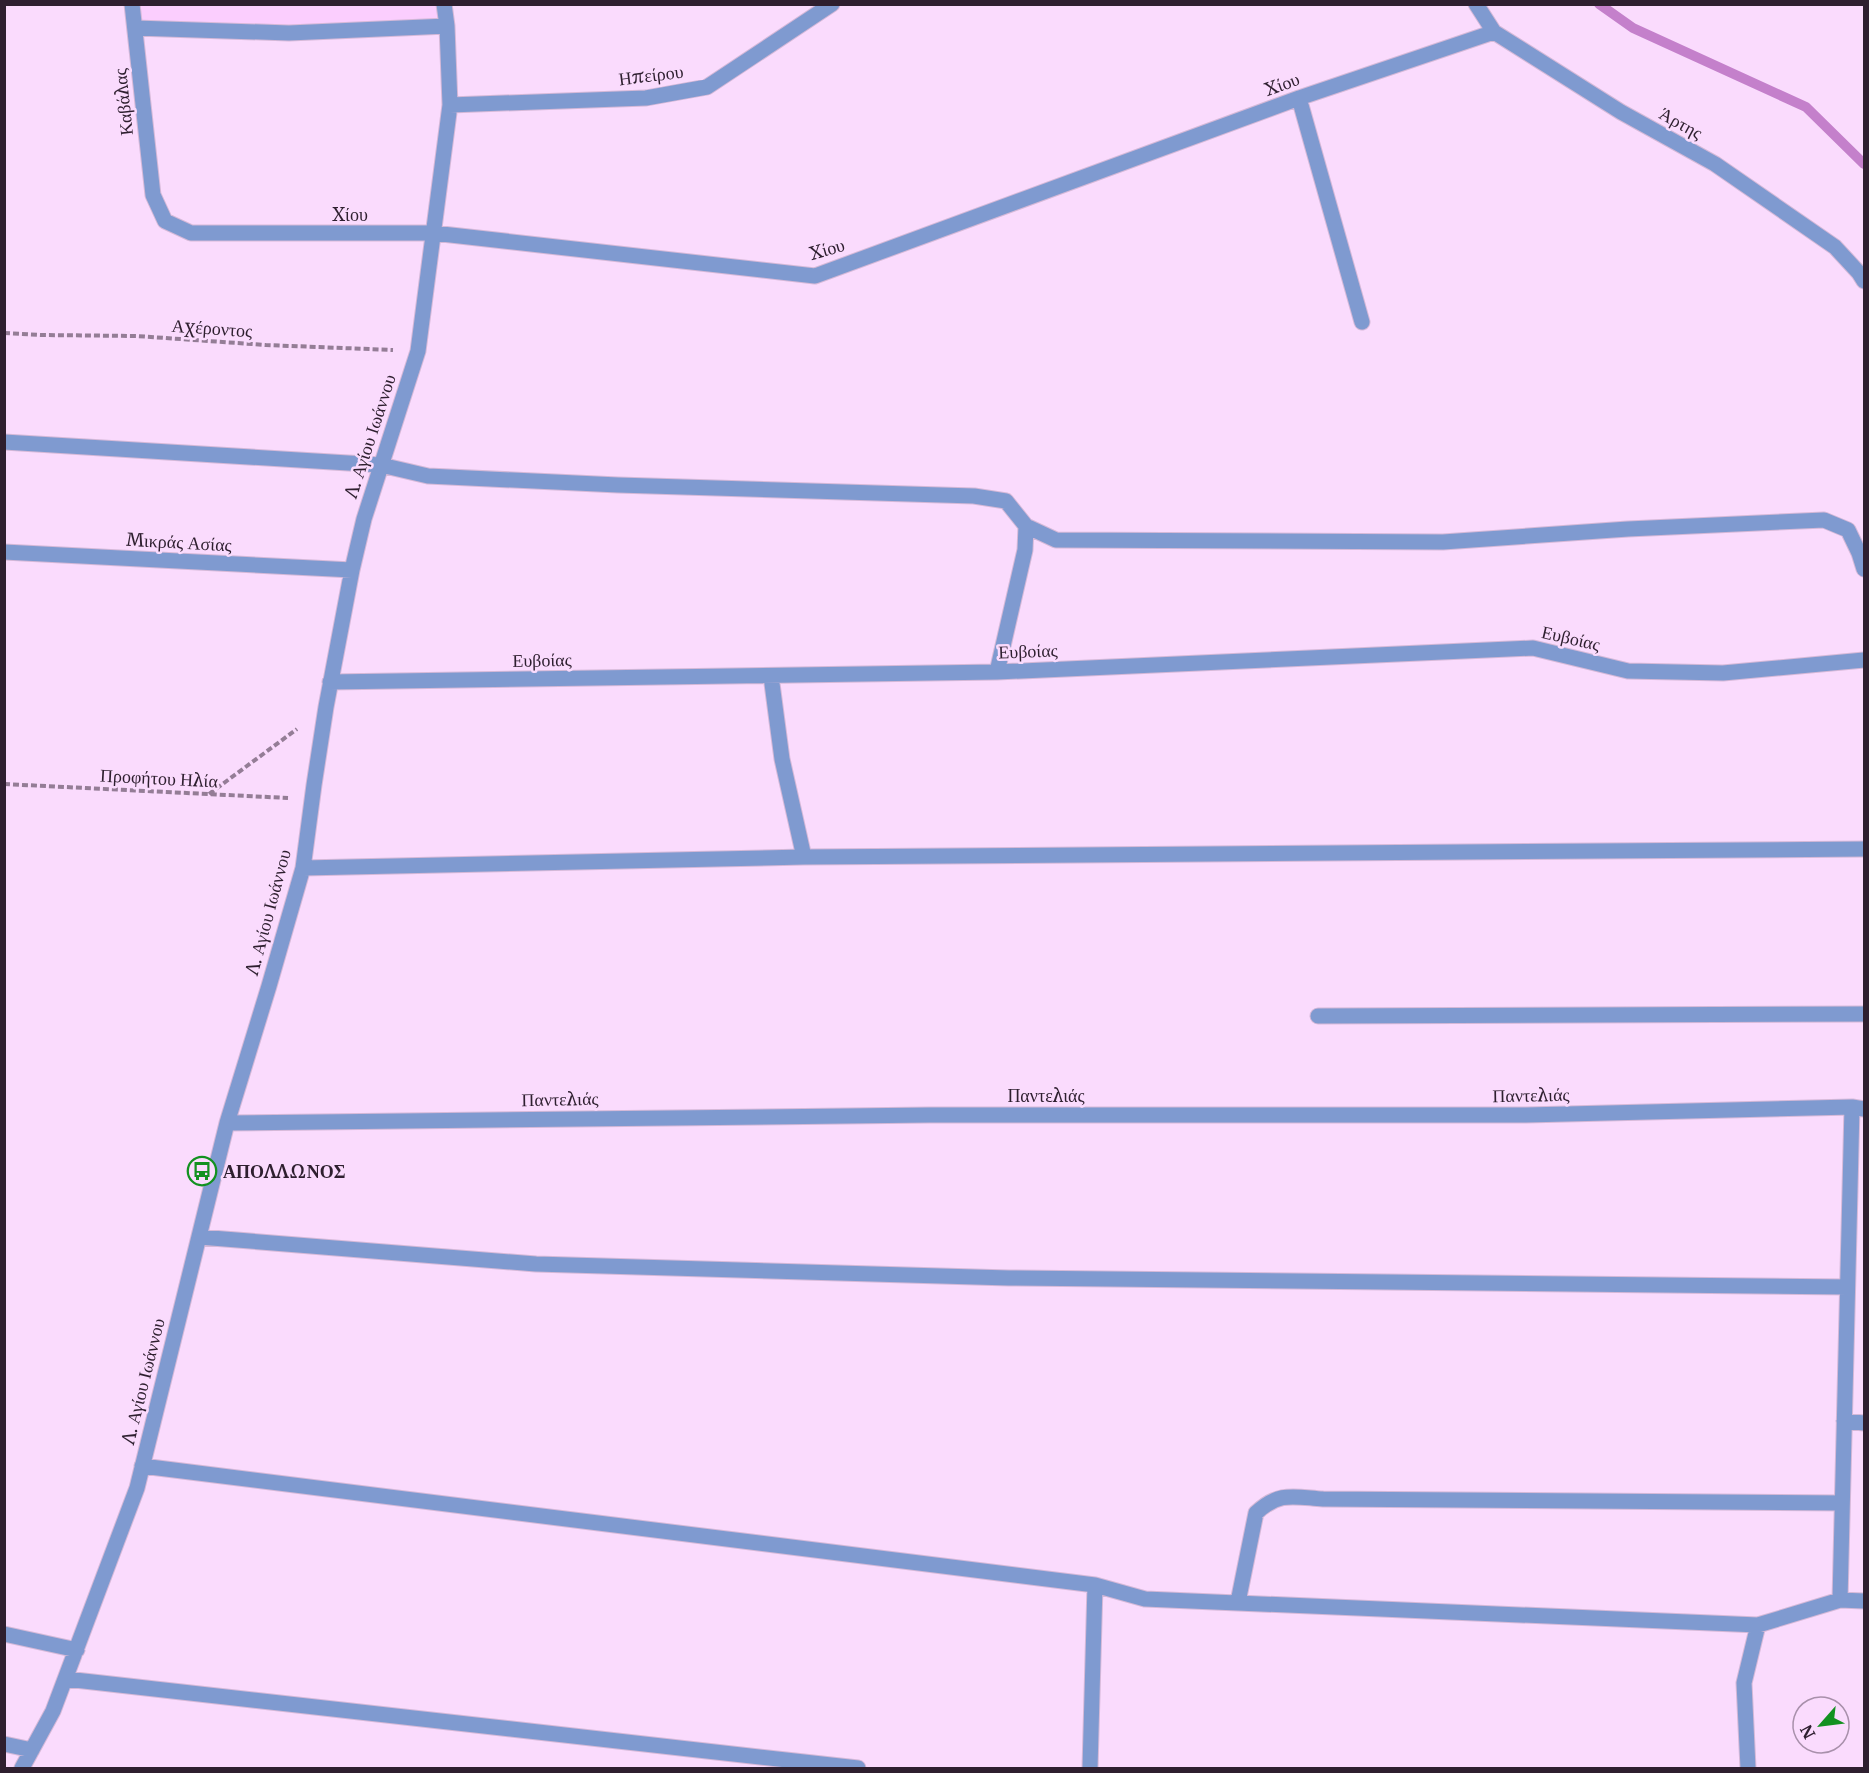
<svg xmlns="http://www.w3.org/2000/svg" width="1869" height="1773" viewBox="0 0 1869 1773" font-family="Merriweather,serif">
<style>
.built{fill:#fbcefe}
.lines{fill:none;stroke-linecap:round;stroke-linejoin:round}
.stream{stroke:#c480cb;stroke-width:10}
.minor-casing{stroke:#d5b9d8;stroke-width:17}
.path{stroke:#947d96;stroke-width:4;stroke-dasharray:6 3;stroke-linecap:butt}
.minor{stroke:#7f9ad0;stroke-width:15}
.labels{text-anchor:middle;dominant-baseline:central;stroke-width:5;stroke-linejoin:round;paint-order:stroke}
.street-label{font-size:18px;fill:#2e1f2f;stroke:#fadbfd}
.poi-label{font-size:18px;font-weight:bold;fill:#2e1f2f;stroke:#fadbfd;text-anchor:start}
</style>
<rect width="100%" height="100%" fill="#fadbfd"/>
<!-- built -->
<path class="built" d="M132 5H442L447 26 135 28Z"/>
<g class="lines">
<!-- stream -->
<path class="stream" d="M1599 4 1633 28 1806 107 1864 164"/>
<!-- minor casing -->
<g class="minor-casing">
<path id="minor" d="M132 4 153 195 165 221 191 233H433L815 276 1299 98 1494 32
M1476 4 1494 32 1621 112 1715 164 1835 247 1859 273 1864 281
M135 28 289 33 447 26
M1299 98 1362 322
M450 105 646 98 707 87 832 4
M4 442 381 465 428 476 618 485 974 496 1006 501 1026 526 1056 540 1443 542 1628 529 1824 520 1848 530 1859 553 1864 569
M4 552 352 570
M997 672 1025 550 1026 526
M771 676 782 759 804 857
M330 682 997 672 1533 648 1628 671 1723 673 1864 660
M303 868 804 857 1864 849
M1318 1016 1864 1014
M227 1123 929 1115H1526L1852 1107 1864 1109
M199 1237 536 1264 1009 1278 1847 1287
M1844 1421 1864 1423
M142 1466 1095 1585 1145 1599 1758 1625 1840 1600 1864 1601
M1840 1600 1852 1107
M1238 1602 1256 1513C1279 1491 1294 1497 1323 1499L1842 1503
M4 1634 77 1650
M66 1679 858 1768
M4 1744 32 1750
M22 1768 53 1711 137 1488 227 1123 269 986 303 868 314 785 326 707 352 570 364 519 418 351 450 105 447 26 444 4
M1090 1768 1095 1585
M1748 1768 1744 1683 1758 1625"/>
</g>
<!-- path -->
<path class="path" d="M4 333 41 335 136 336 266 345 393 350
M4 784 288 798
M209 794 297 729"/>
<!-- minor -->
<use href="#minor" class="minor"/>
</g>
<!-- icons -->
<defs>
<g id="bus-ring" transform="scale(1.5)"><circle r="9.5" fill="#fadbfd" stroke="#129120" stroke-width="1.5"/><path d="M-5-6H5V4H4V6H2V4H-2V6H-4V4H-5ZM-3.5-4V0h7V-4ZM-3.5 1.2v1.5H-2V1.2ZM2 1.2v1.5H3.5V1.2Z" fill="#129120"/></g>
</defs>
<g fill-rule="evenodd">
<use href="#bus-ring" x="202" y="1171"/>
</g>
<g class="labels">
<!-- street labels -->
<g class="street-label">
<text transform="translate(651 75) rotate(-7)">Ηπείρου</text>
<text transform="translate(1282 84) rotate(-20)">Χίου</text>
<text transform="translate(123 102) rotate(-96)">Καβάλας</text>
<text transform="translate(1681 123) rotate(29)">Άρτης</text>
<text x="350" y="214">Χίου</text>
<text transform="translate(827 249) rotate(-16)">Χίου</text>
<text transform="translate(212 328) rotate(4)">Αχέροντος</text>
<text transform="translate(370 436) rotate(-72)">Λ. Αγίου Ιωάννου</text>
<text transform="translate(179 542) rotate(3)">Μικράς Ασίας</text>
<text transform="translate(1571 638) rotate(13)">Ευβοίας</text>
<text transform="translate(1028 651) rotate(-2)">Ευβοίας</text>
<text transform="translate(542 660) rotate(-1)">Ευβοίας</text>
<text transform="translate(159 778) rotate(3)">Προφήτου Ηλία</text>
<text transform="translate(268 912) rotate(-75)">Λ. Αγίου Ιωάννου</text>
<text x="1046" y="1095">Παντελιάς</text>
<text transform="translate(1531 1095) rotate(-1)">Παντελιάς</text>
<text transform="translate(560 1099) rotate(-1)">Παντελιάς</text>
<text transform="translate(143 1381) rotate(-76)">Λ. Αγίου Ιωάννου</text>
</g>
<!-- poi labels -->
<g class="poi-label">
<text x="223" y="1171">ΑΠΟΛΛΩΝΟΣ</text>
</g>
</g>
<!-- border -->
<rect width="1869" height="1773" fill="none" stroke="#2e1f2f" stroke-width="12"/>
<!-- north arrow -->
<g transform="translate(1821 1725) rotate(242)"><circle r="28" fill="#fadbfd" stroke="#a890ab" stroke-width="1.5"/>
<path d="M0-4.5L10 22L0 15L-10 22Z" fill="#129120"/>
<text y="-9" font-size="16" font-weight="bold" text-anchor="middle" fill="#2e1f2f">N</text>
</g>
</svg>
